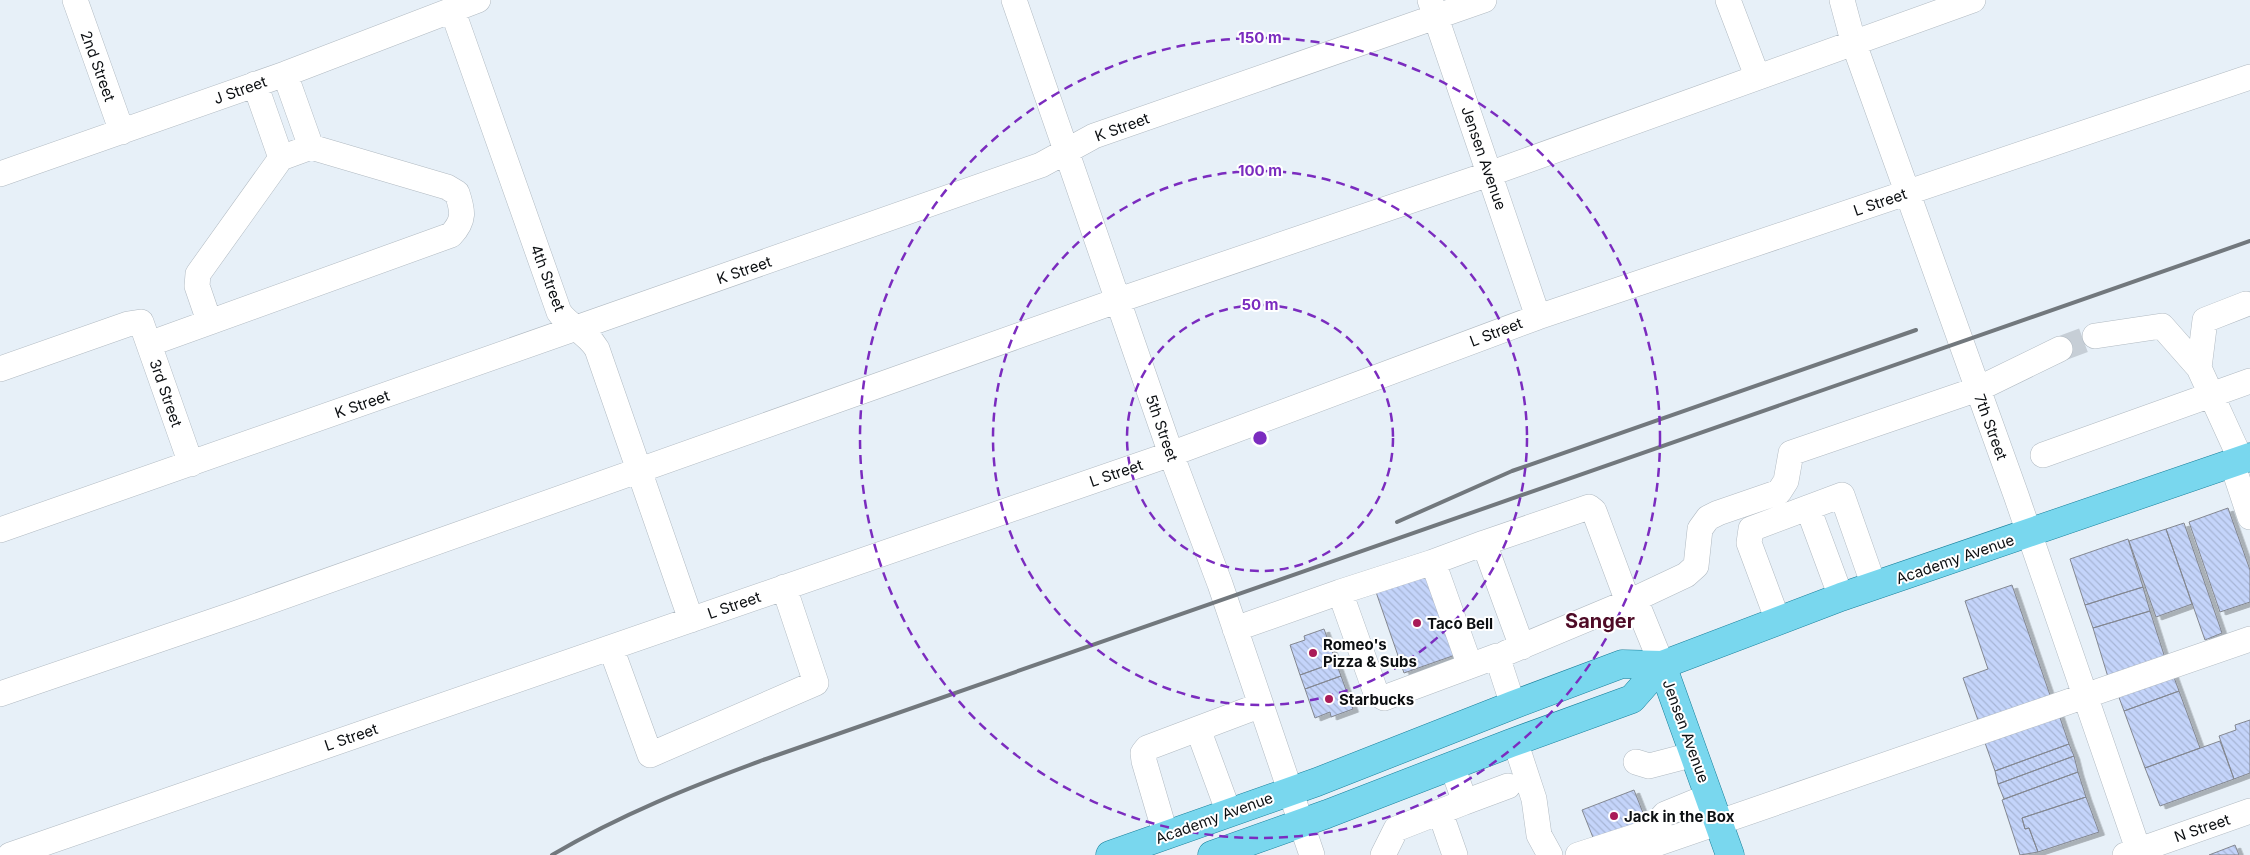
<svg xmlns="http://www.w3.org/2000/svg" width="2250" height="855" viewBox="0 0 2250 855" font-family="Inter,sans-serif">
<style>
.building{fill:url(#building-back-hatch);stroke:#838790;filter:url(#shadow)}
.lines{fill:none;stroke-linecap:round;stroke-linejoin:round}
.minor-tunnel{stroke:#c6ced6;stroke-width:25;stroke-dasharray:25 12;stroke-linecap:butt}
.minor-casing{stroke:#b1bac2;stroke-width:26}
.major-casing{stroke:#187f9a;stroke-width:29}
.minor{stroke:#fff;stroke-width:25}
.major{stroke:#79d7ee;stroke-width:28}
.rail{stroke:#72787d;stroke-width:4}
.ring{fill:none;stroke:#7b2cbf;stroke-width:2.5;stroke-dasharray:9 6}
.poi-dot{fill:#a91b58;stroke:#fff;stroke-width:2}
.labels{text-anchor:middle;dominant-baseline:central;stroke-width:4;stroke-linejoin:round;paint-order:stroke}
.street-label{font-size:15px;fill:#0c0f12;stroke:#fff}
.poi-label{font-size:15px;font-weight:bold;fill:#0c0f12;stroke:#fff;text-anchor:start}
.district-label{font-size:20px;font-weight:bold;fill:#4e0b26;stroke:#fff}
.centre{fill:#7b2cbf;stroke:#fff;stroke-width:2.5}
.ring-label{font-size:15px;text-anchor:middle;font-weight:bold;fill:#7b2cbf;stroke:#fff;stroke-width:4;stroke-linejoin:round;paint-order:stroke}
</style>
<defs>
<pattern id="building-back-hatch" width="6" height="6" patternUnits="userSpaceOnUse" patternTransform="scale(1.25)"><rect width="6" height="6" fill="#c4d4fa"/><path d="M-1 5l2 2M0 0l6 6M5-1l2 2" fill="none" stroke="#a7b5d5"/></pattern>
<filter id="shadow"><feDropShadow dx="5.5" dy="3" stdDeviation="0" flood-color="#0004"/></filter>
</defs>
<rect width="100%" height="100%" fill="#e7f0f8"/>
<!-- building -->
<path class="building" d="M2228 508 2250 570V602L2220 612 2189 522Z
M2184 523 2222 633 2205 640 2166 529Z
M2166 529 2192 604 2156 617 2129 541Z
M2128 539 2143 587 2085 605 2070 559Z
M1430 573 1458 654 1404 673 1376 592Z
M2012 585 2051 698 1979 723 1963 678 1988 669 1965 601Z
M2143 587 2150 611 2093 628 2085 605Z
M2150 611 2165 658 2108 677 2093 628Z
M1324 629 1336 662 1300 675 1290 645 1305 640 1304 636Z
M1336 662 1341 676 1305 689 1300 675Z
M2172 672 2179 691 2124 711 2117 692Z
M1341 676 1353 709 1331 717 1330 712 1315 718 1305 689Z
M2179 691 2200 748 2145 768 2124 711Z
M2058 712 2069 744 1995 771 1984 740Z
M2250 720V773L2234 779 2219 736 2236 730 2235 725Z
M2220 741 2234 779 2160 806 2145 768Z
M2069 744 2074 756 1998 784 1995 771Z
M2074 756 2078 772 2004 799 1998 784Z
M2078 772 2086 797 2022 818 2025 829 2029 828 2038 852 2020 855 2002 800Z
M1634 790 1647 823 1594 840 1582 810Z
M2086 797 2099 832 2038 852 2029 828 2025 829 2022 818Z
M2235 845 2239 855H2209Z"/>
<g class="lines">
<!-- minor-tunnel -->
<path class="minor-tunnel" d="M2060 349 2095 336"/>
<!-- minor casing -->
<g class="minor-casing">
<path id="minor" d="M75 0 122 132
M1014 0 1171 454 1220 584 1312 855
M1430 0 1538 317
M1728 0 1757 76
M1842 0 1853 41 2016 495 2140 855
M452 9 559 312C569 327 587 332 597 349L691 620
M285 74 311 147
M255 84 281 158
M0 174 285 74 478 0
M2095 336 2162 326 2199 368 2241 460
M149 344 451 235C465 220 463 211 457 193L447 187 311 147 281 158 198 274 197 286 209 321
M2199 368 2205 320 2246 304
M0 369 128 324 141 322 191 464
M2043 455 2250 381
M2232 463 2250 517
M1808 508 1841 597
M0 530 1041 165 1094 136 1484 0
M1484 543 1589 507 1594 511 1628 602
M1340 592 1433 562
M1778 621 1749 543 1751 529 1842 495 1874 586
M1235 629 1340 592 1376 693 1384 698 1497 656 1513 705
M611 648 650 755 816 683 784 587
M1506 653 1635 599
M1662 665 1635 599 1686 575 1696 566 1700 529 1708 518 1718 513 1779 492 1786 481 1791 453 1978 389 2060 349
M1470 666 1433 562 1484 543 1522 647
M0 694 234 614 1119 300 1489 174 1973 0
M1198 729 1229 813
M1515 741 1534 799 1539 835 1550 855
M1636 762 1649 766 1695 754
M1465 802 1508 786
M1440 812 1455 855
M1166 836 1144 761 1143 753 1147 748 1261 705
M10 855 1171 454 1538 317 2250 77
M1383 855 1396 829 1465 802 1452 766
M1578 855 1649 832 1665 814 1709 796
M1624 855 2250 639
M2125 855 2250 811"/>
</g>
<!-- major casing -->
<g class="major-casing">
<path id="major" d="M1662 665 1730 855
M1110 855 1317 782 1513 705 1622 664 1662 665 1841 597 2250 457
M1212 855 1327 814 1511 743 1632 699 1662 665"/>
</g>
<!-- minor -->
<use href="#minor" class="minor"/>
<!-- major -->
<use href="#major" class="major"/>
<!-- rail -->
<path class="rail" d="M1397 522 1512 471 1916 330
M552 855C620 815 692 786 766 759L2250 241"/>
</g>
<!-- distance rings -->
<g class="ring">
<circle cx="1260" cy="438" r="133"/>
<circle cx="1260" cy="438" r="267"/>
<circle cx="1260" cy="438" r="400"/>
</g>
<!-- markers -->
<g class="poi-dot">
<circle cx="1417" cy="623" r="5"/>
<circle cx="1313" cy="653" r="5"/>
<circle cx="1329" cy="699" r="5"/>
<circle cx="1614" cy="816" r="5"/>
</g>
<g class="labels">
<!-- street labels -->
<g class="street-label">
<text transform="translate(98 66) rotate(70)">2nd Street</text>
<text transform="translate(240 90) rotate(-20)">J Street</text>
<text transform="translate(1122 127) rotate(-20)">K Street</text>
<text transform="translate(1484 158) rotate(71)">Jensen Avenue</text>
<text transform="translate(1880 202) rotate(-19)">L Street</text>
<text transform="translate(744 270) rotate(-19)">K Street</text>
<text transform="translate(548 278) rotate(69)">4th Street</text>
<text transform="translate(1496 332) rotate(-21)">L Street</text>
<text transform="translate(166 393) rotate(71)">3rd Street</text>
<text transform="translate(362 404) rotate(-19)">K Street</text>
<text transform="translate(1991 427) rotate(70)">7th Street</text>
<text transform="translate(1162 428) rotate(71)">5th Street</text>
<text transform="translate(1116 473) rotate(-19)">L Street</text>
<text transform="translate(1955 559) rotate(-19)">Academy Avenue</text>
<text transform="translate(734 605) rotate(-19)">L Street</text>
<text transform="translate(1686 731) rotate(70)">Jensen Avenue</text>
<text transform="translate(351 737) rotate(-19)">L Street</text>
<text transform="translate(1214 818) rotate(-20)">Academy Avenue</text>
<text transform="translate(2202 828) rotate(-19)">N Street</text>
</g>
<!-- poi labels -->
<g class="poi-label">
<text x="1427" y="623">Taco Bell</text>
<text x="1323" y="644">Romeo's<tspan x="1323" dy="17">Pizza &amp; Subs</tspan></text>
<text x="1339" y="699">Starbucks</text>
<text x="1624" y="816">Jack in the Box</text>
</g>
<!-- district labels -->
<g class="district-label">
<text x="1600" y="621">Sanger</text>
</g>
</g>
<circle cx="1260" cy="438" r="8" class="centre"/>
<g class="ring-label">
<text x="1260" y="43">150 m</text>
<text x="1260" y="176">100 m</text>
<text x="1260" y="310">50 m</text>
</g>
</svg>
